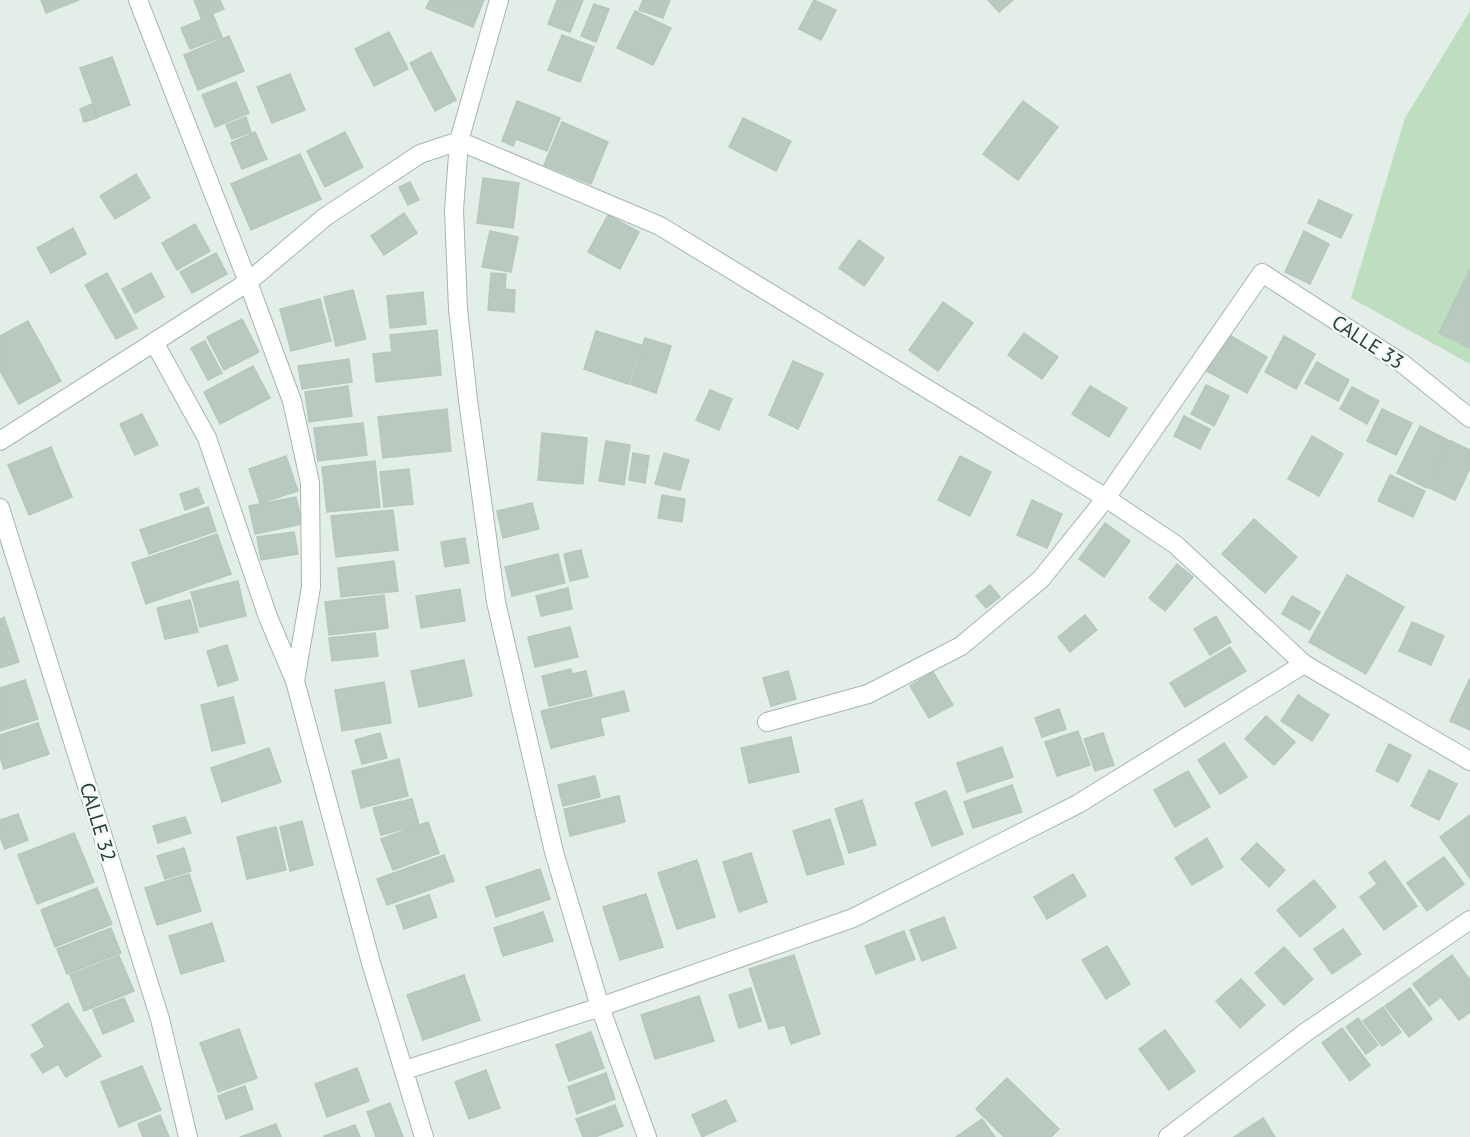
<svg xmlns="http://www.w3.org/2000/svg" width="1470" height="1137" viewBox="0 0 1470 1137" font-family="'PT Sans',sans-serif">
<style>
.green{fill:#bddfc0}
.building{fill:#b9c9c0;stroke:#b6c8bd;stroke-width:1.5}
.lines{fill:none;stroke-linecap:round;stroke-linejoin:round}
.street-casing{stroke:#a6b6ae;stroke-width:20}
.street{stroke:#fff;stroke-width:18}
.labels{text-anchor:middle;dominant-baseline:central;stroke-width:5;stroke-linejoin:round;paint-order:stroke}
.street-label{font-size:20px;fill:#234033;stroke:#f5faf7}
</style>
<rect width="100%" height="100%" fill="#e4eee8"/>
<!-- green -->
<path class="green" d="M1470 11V364L1351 298 1405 118Z"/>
<!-- building -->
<path class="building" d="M41 0H79L46 13Z
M194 0H220L224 9 201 18Z
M430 0H484L473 27 426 8Z
M557 0H583L570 32 548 24Z
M643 0H670L663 18 639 10Z
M814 0 836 10 821 40 799 29Z
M988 0H1013L999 12Z
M594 4 609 9 596 42 581 36Z
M635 11 671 28 653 65 617 48Z
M213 15 222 37 190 49 181 28Z
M389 32 408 69 374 86 355 49Z
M562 35 594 47 580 82 548 70Z
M229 36 244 71 198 90 184 55Z
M431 52 456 100 435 111 410 63Z
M112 57 130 105 98 117 80 68Z
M290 74 305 110 272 123 257 87Z
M236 82 249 113 215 127 202 95Z
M517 101 560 118 547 151 516 139 513 146 502 141Z
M1023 101 1058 127 1018 180 983 154Z
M92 104 97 118 84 122 80 109Z
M246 117 251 132 232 139 226 125Z
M743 118 791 141 776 171 729 147Z
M562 122 608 142 591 184 544 165Z
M255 132 267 159 242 169 231 143Z
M345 132 363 167 325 187 307 151Z
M300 154 321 199 251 230 231 184Z
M136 174 150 198 115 219 100 196Z
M483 178 519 183 513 228 477 223Z
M410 182 419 200 408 205 399 187Z
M1319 200 1352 215 1341 238 1308 223Z
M404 213 417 233 384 255 371 236Z
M608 215 639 232 620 269 588 252Z
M195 224 210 251 177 270 162 243Z
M73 228 86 254 51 273 37 248Z
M490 231 518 237 511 272 482 267Z
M1304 231 1329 244 1310 284 1285 272Z
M859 240 884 258 864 286 839 268Z
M216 253 227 274 192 293 180 272Z
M1470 269V348L1439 333Z
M107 273 137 328 116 339 85 285Z
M151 273 164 297 135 313 122 289Z
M491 273 506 274 505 289 515 290 514 312 488 310Z
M353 290 366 339 336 346 324 297Z
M423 292 426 324 390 328 387 296Z
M320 299 331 341 291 351 280 309Z
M943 302 973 323 938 371 909 350Z
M242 319 259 352 224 370 207 337Z
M28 321 61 381 19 404 0 371V336Z
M437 330 441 375 376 382 373 354 392 352 390 335Z
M596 331 641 345 628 384 584 369Z
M1224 332 1267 357 1247 393 1203 369Z
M1024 333 1058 357 1042 379 1008 355Z
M1284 336 1315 354 1296 389 1265 372Z
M645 338 671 346 656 393 630 384Z
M205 341 222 373 208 380 191 348Z
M349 359 352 382 302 389 298 366Z
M793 361 823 374 798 429 769 415Z
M1317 362 1349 380 1338 401 1305 383Z
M253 366 270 398 220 424 204 392Z
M1206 385 1229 396 1214 426 1191 414Z
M348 386 352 416 309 422 305 392Z
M1090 386 1127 408 1109 437 1072 414Z
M1352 387 1379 401 1367 424 1340 409Z
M710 390 732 399 719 430 696 420Z
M447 409 451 451 383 458 378 417Z
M1382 409 1412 423 1396 455 1367 441Z
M142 414 158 445 135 455 120 424Z
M1184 416 1210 429 1200 449 1174 436Z
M363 423 367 455 318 461 314 428Z
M1420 426 1450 441 1427 488 1397 473Z
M542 433 587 438 583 484 538 480Z
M1312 436 1343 454 1319 496 1288 479Z
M606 441 630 445 624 485 599 481Z
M1451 441 1470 450V468L1455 500 1429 488Z
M51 447 72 497 29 515 8 465Z
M633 453 649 456 645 483 629 480Z
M664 453 689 460 680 490 655 484Z
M286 456 298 491 260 503 249 469Z
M960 456 991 472 970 516 938 500Z
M375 461 380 507 327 512 322 467Z
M409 469 413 504 384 507 380 472Z
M1390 475 1425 491 1413 517 1378 501Z
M198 488 204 503 185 510 180 494Z
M662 495 685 499 682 522 658 518Z
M296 497 302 524 255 534 249 506Z
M1032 500 1062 514 1047 548 1017 535Z
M532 503 539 529 503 538 497 511Z
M208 507 216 531 149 554 140 530Z
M393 510 398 550 336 557 331 516Z
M1254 519 1297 557 1265 593 1222 554Z
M1105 523 1130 541 1104 577 1079 559Z
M294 532 298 554 261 560 257 537Z
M217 534 231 574 146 604 132 563Z
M465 538 469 563 445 567 441 542Z
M581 550 588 577 570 581 564 554Z
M558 554 565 583 512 596 505 567Z
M394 561 398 591 341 597 338 568Z
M1177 564 1193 577 1165 611 1149 598Z
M1347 575 1404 607 1366 674 1309 642Z
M238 581 246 616 200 627 191 592Z
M990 585 1000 597 986 608 976 596Z
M568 588 572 609 541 616 536 596Z
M460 589 465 621 421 628 416 596Z
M384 595 388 628 329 635 325 602Z
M1292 596 1320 612 1310 630 1282 614Z
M190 600 198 632 165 639 157 608Z
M1085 615 1097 630 1070 652 1058 637Z
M1216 616 1231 642 1210 655 1194 629Z
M4 617 19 662 0 668V619Z
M1412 622 1444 636 1431 665 1399 651Z
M570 627 578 657 535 667 528 637Z
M375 633 378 656 332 661 329 638Z
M227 645 238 680 218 686 207 651Z
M1230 647 1246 671 1185 707 1170 683Z
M464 660 472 696 419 707 411 671Z
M571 669 572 674 586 671 592 696 549 706 542 676Z
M788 671 796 699 771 706 763 678Z
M933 672 953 705 929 718 910 686Z
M1470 678V730L1450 721Z
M25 680 38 719 0 731V688Z
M384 682 391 723 342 731 335 690Z
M624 691 629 711 600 718 604 735 551 748 541 711Z
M1298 695 1329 715 1312 741 1281 721Z
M233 697 245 743 212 751 201 705Z
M1059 709 1066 729 1042 737 1035 718Z
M1266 716 1295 742 1274 765 1245 739Z
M38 723 49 754 4 769 0 757V735Z
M1078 731 1090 765 1057 776 1045 742Z
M380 733 387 758 362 764 355 740Z
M1103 733 1114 765 1095 771 1084 739Z
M791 737 799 772 749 783 741 748Z
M1224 743 1247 777 1220 794 1198 760Z
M1389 744 1411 755 1398 782 1376 771Z
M1002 747 1013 777 967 792 957 763Z
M269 748 281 782 222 802 211 768Z
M399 759 408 796 361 808 352 771Z
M1429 770 1457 784 1439 820 1411 806Z
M1188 771 1210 807 1175 827 1154 790Z
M595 776 600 797 563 806 558 785Z
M1012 785 1022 812 973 828 964 802Z
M946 791 963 834 932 846 915 803Z
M619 796 625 822 570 836 564 809Z
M412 799 419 825 381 835 373 808Z
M862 800 876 845 849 853 835 809Z
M18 814 28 840 5 849 0 837V820Z
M1470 815V878L1440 837Z
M185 817 191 833 158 843 153 826Z
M830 819 844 864 807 875 793 831Z
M302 821 313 865 290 871 280 827Z
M428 822 439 853 393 870 381 839Z
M276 827 286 870 247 879 237 837Z
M74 833 94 882 37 904 18 855Z
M1207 838 1223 867 1192 885 1175 858Z
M1257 843 1285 870 1269 887 1241 859Z
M184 848 191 871 165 879 157 856Z
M751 853 767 902 739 912 723 862Z
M444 855 454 881 387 905 377 879Z
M1444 857 1464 884 1427 911 1407 883Z
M697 860 715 917 677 929 658 873Z
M1385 861 1417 906 1384 930 1360 897 1377 884 1369 873Z
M540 869 550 899 496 917 486 887Z
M189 874 201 911 157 925 145 888Z
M1073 874 1086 896 1047 919 1034 897Z
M1314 880 1336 907 1300 937 1277 910Z
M97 888 112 924 55 947 41 910Z
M646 894 663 947 620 960 603 907Z
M429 895 437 917 404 929 396 906Z
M543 912 553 941 503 956 494 928Z
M944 917 956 948 922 961 910 930Z
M212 923 224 961 181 974 169 936Z
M111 928 121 953 67 974 57 949Z
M1343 929 1361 954 1332 974 1314 949Z
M904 931 915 959 876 974 865 946Z
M1107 946 1130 984 1106 999 1082 960Z
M1284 947 1313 979 1284 1005 1255 973Z
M794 955 820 1034 791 1044 785 1025 769 1029 749 969Z
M1452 955 1470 980V1012L1459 1020 1441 997 1429 1006 1413 984Z
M119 956 134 991 84 1011 70 975Z
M464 975 480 1020 423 1040 407 995Z
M1241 979 1265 1005 1240 1028 1216 1001Z
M751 988 761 1021 739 1028 729 995Z
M1410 988 1432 1019 1409 1037 1385 1006Z
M699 996 714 1041 655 1059 641 1015Z
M124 998 134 1021 103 1034 93 1010Z
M68 1003 101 1056 66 1077 58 1064 43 1073 31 1055 45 1047 32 1025Z
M1383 1007 1401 1032 1382 1046 1363 1021Z
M1358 1018 1378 1045 1366 1054 1346 1027Z
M1342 1028 1370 1065 1350 1081 1322 1043Z
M239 1029 257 1078 218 1092 200 1043Z
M1165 1030 1195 1071 1169 1090 1139 1049Z
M591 1032 604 1068 569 1081 556 1045Z
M142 1066 161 1110 119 1127 101 1082Z
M357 1068 369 1101 327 1117 315 1084Z
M486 1070 500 1108 469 1119 455 1082Z
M606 1073 615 1099 577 1114 568 1087Z
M1007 1078 1059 1129 1051 1137H1004L976 1109Z
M245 1086 253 1109 226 1119 218 1096Z
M726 1100 736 1121 702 1137 692 1115Z
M390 1103 403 1137H376L367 1112Z
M615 1105 623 1126 595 1137H583L576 1119Z
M160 1115 169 1137H143L138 1124Z
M1263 1118 1275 1137H1234Z
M982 1119 995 1137H956Z
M276 1124 281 1137H240Z
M355 1125 360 1137H324V1136Z"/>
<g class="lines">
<!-- street casing -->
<g class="street-casing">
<path id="street" d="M499 0 459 141 454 210 458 309 468 400 496 602 554 852 600 1007 647 1137
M154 342 207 438 268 617 295 681 371 963 424 1137
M0 441 248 282 138 0
M0 508 160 1019 188 1137
M295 681 311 587 310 483 292 401 248 282 325 217 420 154 459 141 660 226 1106 498 1176 545 1304 664 1470 761
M767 722 868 694 961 646 1041 579 1106 498 1262 273 1403 364 1470 418
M405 1070 600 1007 853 918 1078 804 1304 664
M1168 1137 1306 1032 1470 920"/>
</g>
<!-- street -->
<use href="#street" class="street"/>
</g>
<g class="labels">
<!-- street labels -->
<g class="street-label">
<text transform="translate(1368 342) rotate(33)">CALLE 33</text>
<text transform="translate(98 822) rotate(73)">CALLE 32</text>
</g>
</g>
</svg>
